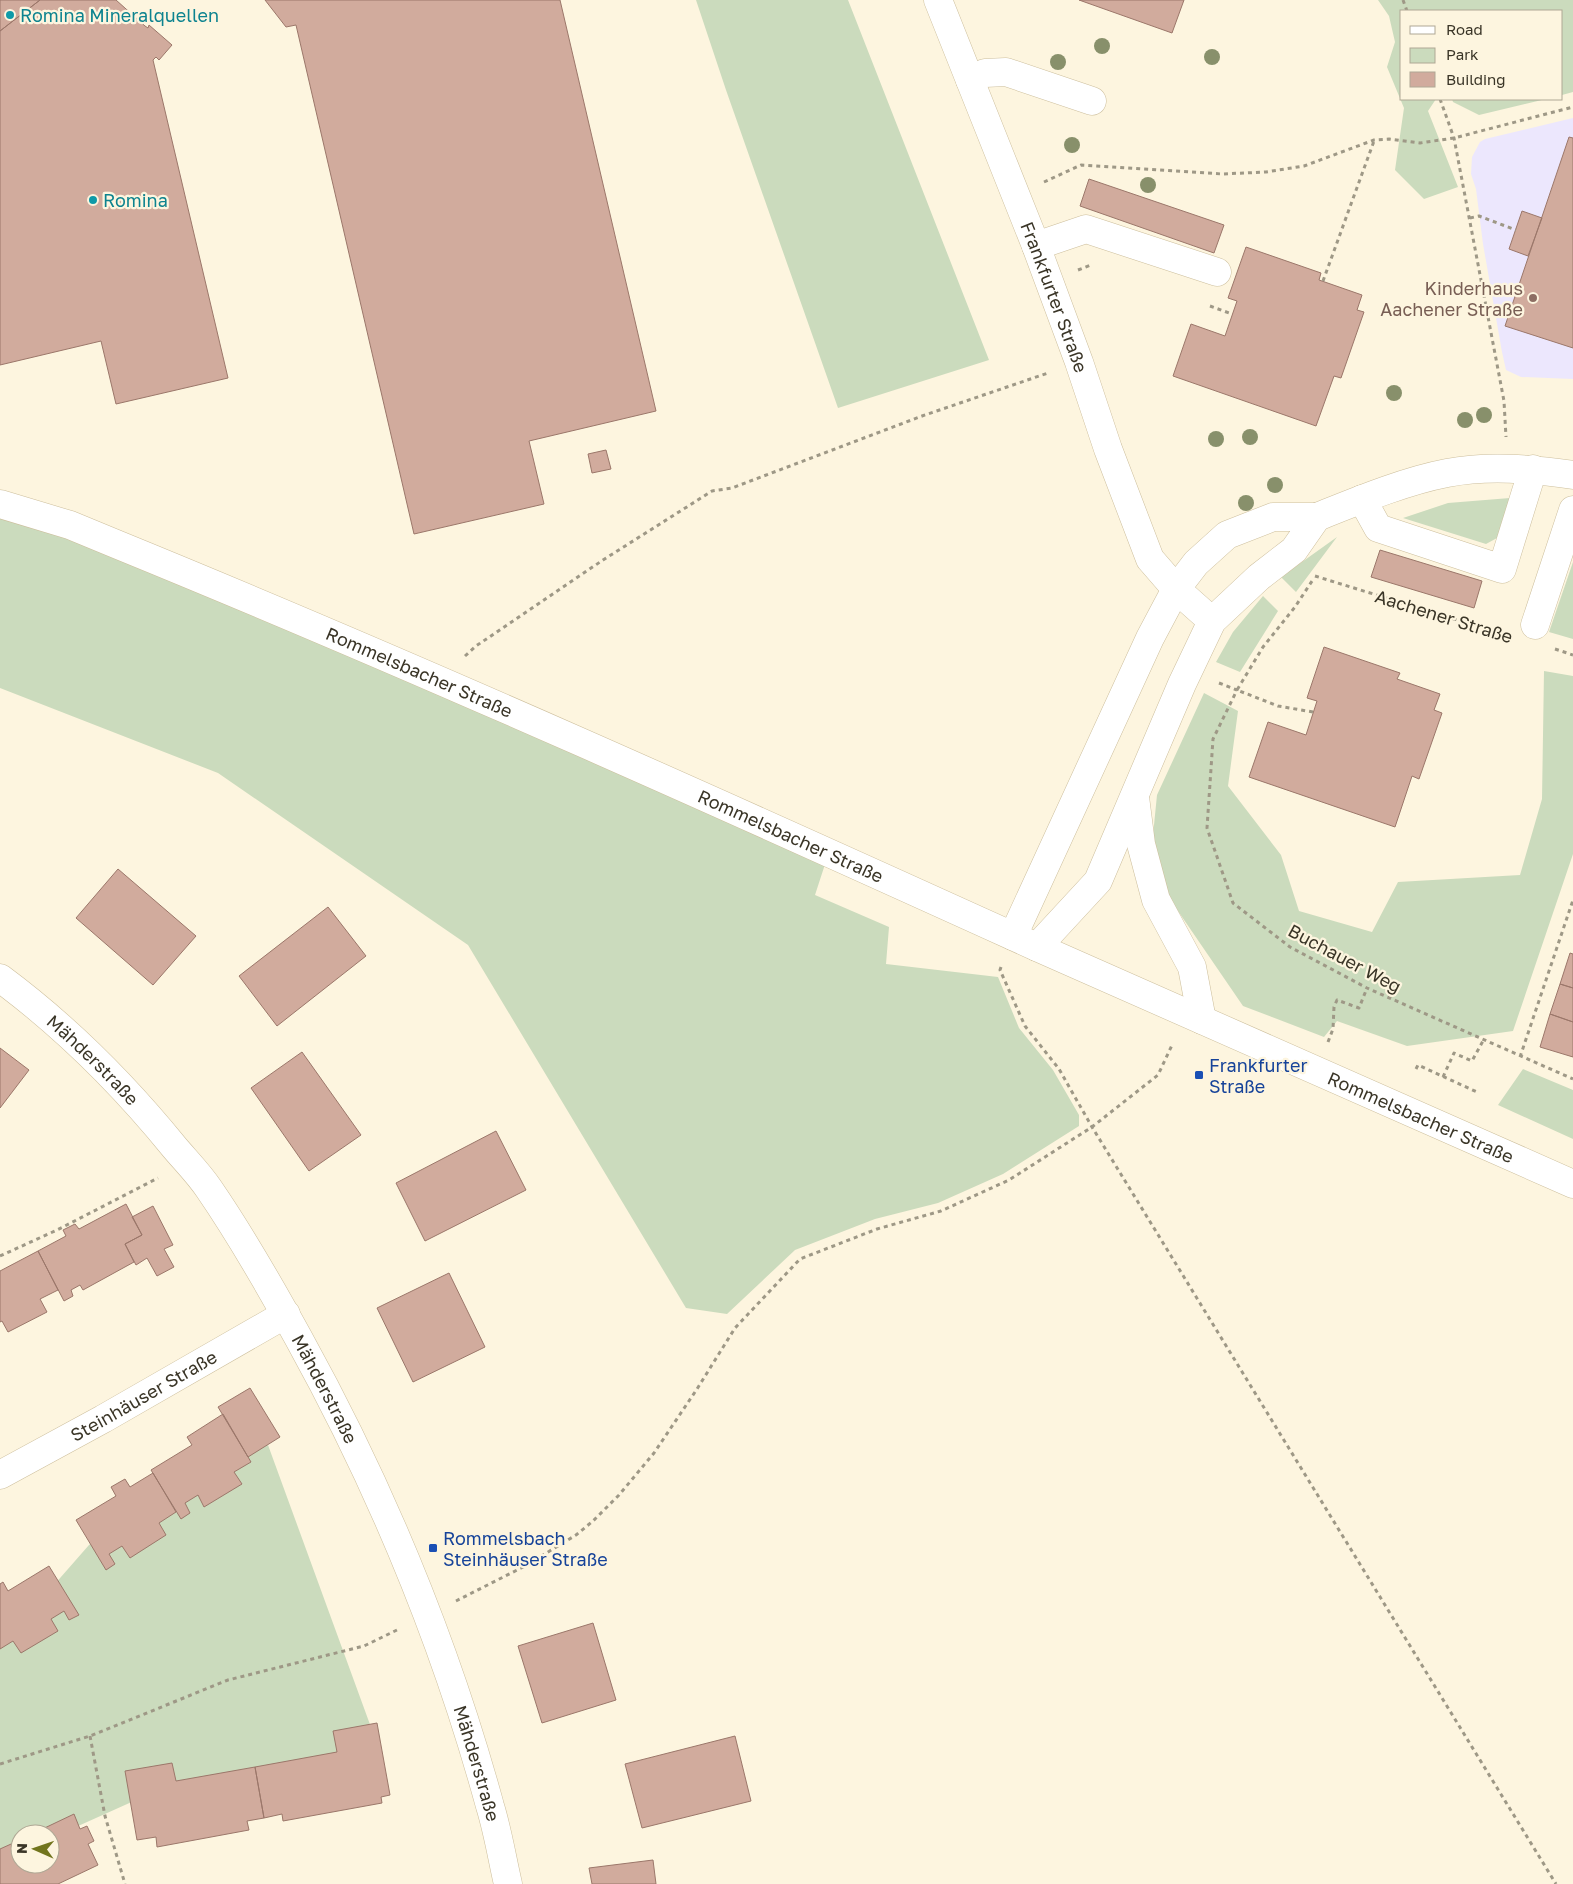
<svg xmlns="http://www.w3.org/2000/svg" width="1573" height="1884" viewBox="0 0 1573 1884" font-family="'Golos Text',sans-serif">
<style>
.education{fill:#ece7fd}
.green{fill:#cbdbbd}
.building{fill:#d1ab9d;stroke:#9b776a}
.lines{fill:none;stroke-linecap:round;stroke-linejoin:round}
.minor-casing{stroke:#cdbf9d;stroke-width:29}
.major-casing{stroke:#cdbf9d;stroke-width:29}
.path{stroke:#9e9886;stroke-width:3;stroke-dasharray:4 4;stroke-linecap:butt}
.minor{stroke:#fff;stroke-width:28}
.major{stroke:#fff;stroke-width:28}
.tree{fill:#88906b}
.culture-dot{fill:#0f9aa8;stroke:#fdf5df;stroke-width:2}
.education-dot{fill:#8d6e63;stroke:#fdf5df;stroke-width:2}
.transit-dot{fill:#1a4fb4;stroke:#fdf5df;stroke-width:2}
.labels{text-anchor:middle;dominant-baseline:central;stroke-width:4.5;stroke-linejoin:round;paint-order:stroke}
.culture-label{font-size:18px;fill:#0d838f;stroke:#fdf5df;text-anchor:start}
.education-label{font-size:18px;fill:#785e54;stroke:#fdf5df;text-anchor:end}
.street-label{font-size:18px;fill:#3a3527;stroke:#fdf5df}
.transit-label{font-size:18px;fill:#164399;stroke:#fdf5df;text-anchor:start}
</style>
<rect width="100%" height="100%" fill="#fdf5df"/>
<!-- education -->
<path class="education" d="M1573 118V379L1521 377 1506 370 1502 352 1483 244 1476 189 1471 174 1472 157 1480 142 1485 139Z"/>
<!-- green -->
<path class="green" d="M696 0H848L989 360 838 408 726 90Z
M1378 0H1573V92L1562 95V11H1402V99H1436L1428 111 1458 187 1424 199 1395 170 1404 108 1387 67 1395 42 1389 16Z
M1452 99H1546L1479 115 1453 102Z
M1510 498 1497 538 1486 544 1403 518 1448 503Z
M0 504 829 852 815 895 889 927 886 964 998 977 1019 1028 1053 1070 1079 1115V1126L1003 1174 938 1203 875 1219 795 1250 727 1314 686 1308 468 945 218 773 0 688Z
M1337 537 1296 592 1281 577Z
M1573 562V639L1549 632Z
M1263 596 1278 611 1240 672 1216 662 1233 632Z
M1544 671 1573 676V854L1513 1031 1407 1046 1337 1021 1324 1037 1243 1006 1167 895 1152 845 1157 795 1204 693 1238 711 1228 786 1281 855 1299 911 1372 932 1398 882 1520 875 1542 799Z
M1523 1069 1573 1090V1139L1498 1105Z
M268 1445 372 1730 347 1764 145 1796 67 1831 50 1834H20V1853L0 1862V1643L4 1642 89 1545 209 1468Z"/>
<!-- building -->
<path class="building" d="M0 0H40L0 31Z
M40 0H116L145 26 148 28 149 25 172 45 159 60 156 57 153 60 228 378 116 404 101 341 0 365V31Z
M265 0H560L656 411 529 441 544 504 414 534 296 25 286 27Z
M1079 0H1184L1172 33Z
M1569 137 1573 138V348L1505 326Z
M1089 179 1224 225 1214 253 1080 206Z
M1522 211 1542 218 1528 256 1509 249Z
M1246 247 1321 273 1319 280 1362 295 1357 310 1364 312 1341 378 1334 376 1316 426 1173 376 1191 324 1225 336 1237 301 1228 298Z
M606 450 611 469 592 473 588 454Z
M1380 550 1482 581 1474 608 1371 577Z
M1324 647 1400 673 1397 679 1440 694 1434 710 1442 713 1419 779 1412 776 1395 827 1249 777 1268 722 1306 735 1317 701 1307 698Z
M118 869 196 936 153 985 76 918Z
M328 907 366 956 277 1026 239 976Z
M1570 953 1573 954V988L1560 984Z
M1560 984 1573 988V1022L1550 1014Z
M1550 1014 1573 1022V1057L1540 1047Z
M0 1048 29 1070 0 1108Z
M302 1052 361 1135 309 1171 251 1088Z
M496 1131 526 1190 425 1241 396 1183Z
M126 1204 142 1235 125 1244 134 1262 83 1290 80 1285 71 1290 73 1296 64 1301 38 1251 66 1236 63 1230 75 1224 79 1229Z
M153 1206 173 1245 164 1249 174 1267 157 1276 147 1258 136 1265 125 1244 142 1235 132 1217Z
M38 1251 58 1290 40 1299 47 1312 8 1332 2 1321 0 1322V1271Z
M449 1273 485 1347 413 1382 377 1308Z
M250 1388 280 1437 248 1457 218 1407Z
M223 1414 251 1462 234 1472 242 1484 204 1507 198 1495 185 1503 190 1513 181 1519 151 1470 192 1445 187 1437Z
M153 1473 176 1512 159 1523 166 1535 130 1558 122 1546 109 1554 115 1564 106 1570 76 1520 116 1496 111 1487 125 1479 130 1487Z
M49 1566 79 1615 69 1620 64 1611 51 1619 58 1631 21 1653 13 1641 0 1649V1584L3 1582 8 1591Z
M593 1623 616 1700 542 1723 518 1646Z
M377 1723 390 1795 381 1797 382 1803 283 1821 282 1814 264 1818 255 1767 337 1752 333 1731Z
M735 1736 751 1801 642 1828 625 1764Z
M172 1763 176 1781 255 1767 264 1818 247 1821 249 1830 157 1847 156 1837 137 1840 125 1771Z
M74 1814 80 1829 87 1826 94 1841 88 1844 98 1865 58 1884H0V1849L20 1840V1864H50V1834H32Z
M653 1860 656 1884H592L589 1868Z"/>
<g class="lines">
<!-- minor casing -->
<g class="minor-casing">
<g id="minor">
<path id="s1" d="M938 0 1036 246 1079 362 1108 449 1150 559 1176 589 1212 621"/>
<path d="M970 80 985 73 1006 72 1092 101"/>
<path d="M1036 246 1086 229 1217 272"/>
<path d="M1362 499 1378 528 1502 569 1533 469"/>
<path d="M1317 517C1357 501 1405 481 1447 473 1489 465 1531 469 1573 475"/>
<path d="M1535 625 1573 510"/>
<path d="M1135 797 1141 844 1156 900 1192 967 1202 1020"/>
<path d="M1013 936 1150 638 1176 589 1196 563 1227 535 1273 517H1317L1294 550 1259 577 1212 621 1182 684 1098 881 1037 947"/>
<path id="s2" d="M0 978C66 1027 123 1084 175 1148 186 1161 199 1174 209 1189 242 1237 271 1288 299 1339 382 1489 445 1642 490 1806 498 1832 502 1858 508 1884"/>
<path id="s3" d="M0 1475 103 1419 286 1314"/>
</g>
</g>
<!-- major casing -->
<g class="major-casing">
<g id="major">
<path id="s4" d="M0 504 70 525 116 544C427 671 733 809 1039 948 1216 1028 1395 1105 1573 1184"/>
</g>
</g>
<!-- path -->
<path class="path" d="M1403 0 1407 11
M1440 99 1454 138 1504 401 1506 437
M1044 182 1081 165 1222 174 1266 172 1304 166 1374 140 1389 139 1420 143 1454 138 1573 107
M1470 218 1479 216 1516 230
M1078 270 1091 265
M1323 281 1374 141
M1210 306 1232 314
M1315 576 1503 634
M1555 649 1573 655
M465 656 476 646 603 560 712 491 732 488 922 416 1048 373
M1219 683 1237 690 1213 739 1207 828 1233 903 1290 947 1367 988 1573 1079
M1313 712 1278 706 1237 690 1263 647 1295 607 1314 578
M1001 967 1000 970 1025 1026 1059 1069 1092 1127 1556 1884
M1328 1042 1333 1029 1334 1007 1337 1000 1359 1008 1367 988
M1520 1057 1573 900
M1416 1069 1418 1065 1477 1092
M1443 1077 1454 1053 1472 1061 1483 1041
M0 1256 57 1230 158 1178
M456 1601 525 1566 576 1535 593 1521 619 1495 654 1453 697 1389 735 1328 800 1259 877 1229 941 1211 1009 1180 1092 1127 1158 1075 1173 1043
M90 1736 105 1816 125 1884
M0 1764 90 1736 228 1680 364 1646 399 1629"/>
<!-- minor -->
<use href="#minor" class="minor"/>
<!-- major -->
<use href="#major" class="major"/>
</g>
<!-- trees -->
<g class="tree">
<circle cx="1102" cy="46" r="8"/>
<circle cx="1212" cy="57" r="8"/>
<circle cx="1058" cy="62" r="8"/>
<circle cx="1072" cy="145" r="8"/>
<circle cx="1148" cy="185" r="8"/>
<circle cx="1394" cy="393" r="8"/>
<circle cx="1484" cy="415" r="8"/>
<circle cx="1465" cy="420" r="8"/>
<circle cx="1250" cy="437" r="8"/>
<circle cx="1216" cy="439" r="8"/>
<circle cx="1275" cy="485" r="8"/>
<circle cx="1246" cy="503" r="8"/>
</g>
<!-- markers -->
<g class="culture-dot">
<circle cx="10" cy="15" r="5"/>
<circle cx="93" cy="200" r="5"/>
</g>
<circle class="education-dot" cx="1533" cy="298" r="5"/>
<g class="transit-dot">
<rect x="1194" y="1070" width="10" height="10" rx="2.5"/>
<rect x="428" y="1543" width="10" height="10" rx="2.5"/>
</g>
<g class="labels">
<!-- culture labels -->
<g class="culture-label">
<text x="20" y="15">Romina Mineralquellen</text>
<text x="103" y="200">Romina</text>
</g>
<!-- education labels -->
<g class="education-label">
<text x="1523" y="288">Kinderhaus<tspan x="1523" dy="21">Aachener Straße</tspan></text>
</g>
<!-- street labels -->
<g class="street-label">
<text stroke="none"><textPath href="#s1" startOffset="319">Frankfurter Straße</textPath></text>
<text transform="translate(1444 616) rotate(17)">Aachener Straße</text>
<text stroke="none"><textPath href="#s4" startOffset="452">Rommelsbacher Straße</textPath></text>
<text stroke="none"><textPath href="#s4" startOffset="858">Rommelsbacher Straße</textPath></text>
<text transform="translate(1345 958) rotate(28)">Buchauer Weg</text>
<text stroke="none"><textPath href="#s2" startOffset="124">Mähderstraße</textPath></text>
<text stroke="none"><textPath href="#s4" startOffset="1548">Rommelsbacher Straße</textPath></text>
<text stroke="none"><textPath href="#s2" startOffset="529">Mähderstraße</textPath></text>
<text stroke="none"><textPath href="#s3" startOffset="164">Steinhäuser Straße</textPath></text>
<text stroke="none"><textPath href="#s2" startOffset="934">Mähderstraße</textPath></text>
</g>
<!-- transit labels -->
<g class="transit-label">
<text x="1209" y="1065">Frankfurter<tspan x="1209" dy="21">Straße</tspan></text>
<text x="443" y="1538">Rommelsbach<tspan x="443" dy="21">Steinhäuser Straße</tspan></text>
</g>
</g>
<!-- legend -->
<rect x="1400" y="10" width="162" height="90" fill="#fdf5df" stroke="#afa895"/>
<rect x="1410" y="26" width="25" height="8" fill="#ffffff" stroke="#afa895"/>
<text x="1446" y="35" font-size="15" fill="#3a3527">Road</text>
<rect x="1410" y="48" width="25" height="15" fill="#cbdbbd" stroke="#afa895"/>
<text x="1446" y="60" font-size="15" fill="#3a3527">Park</text>
<rect x="1410" y="72" width="25" height="15" fill="#d1ab9d" stroke="#afa895"/>
<text x="1446" y="85" font-size="15" fill="#3a3527">Building</text>
<!-- north arrow -->
<g transform="translate(35 1849) rotate(272)"><circle r="24" fill="#fdf5df" stroke="#afa895"/>
<path d="M0-4L9 19L0 12L-9 19Z" fill="#72751d"/>
<text y="-8" font-size="14" font-weight="bold" text-anchor="middle" fill="#3a3527">N</text>
</g>
</svg>
